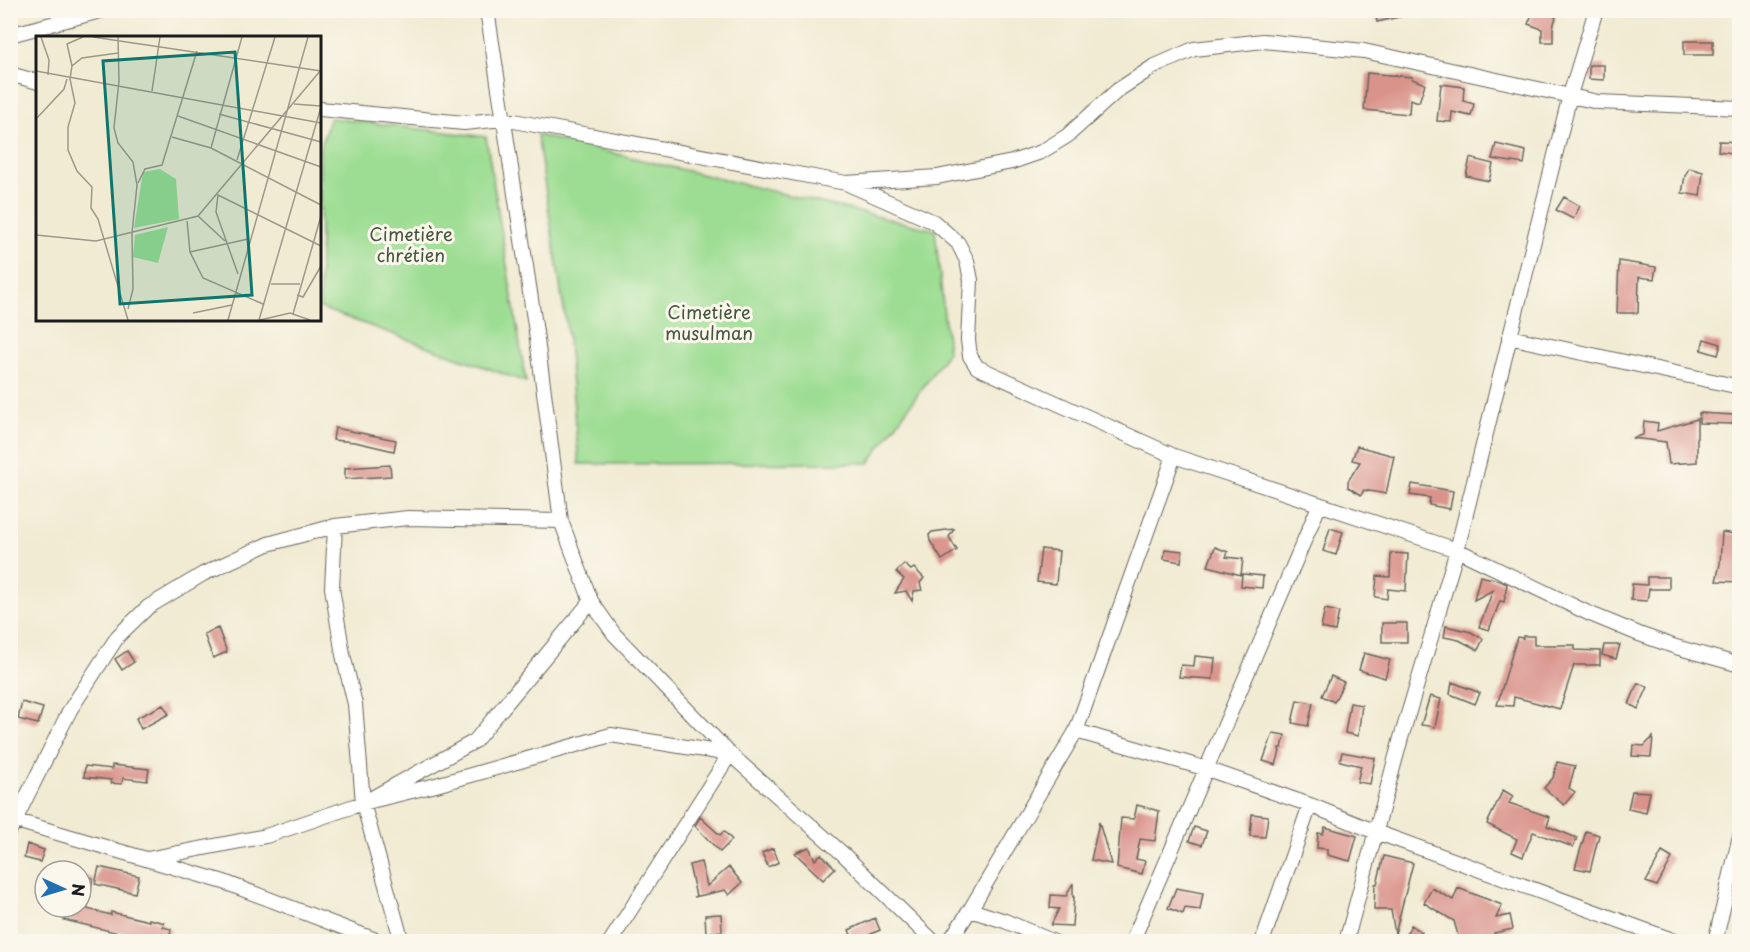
<svg xmlns="http://www.w3.org/2000/svg" width="1750" height="952" viewBox="0 0 1750 952" font-family="'Playpen Sans',sans-serif">
<style>
.green{fill:#9ddd93;stroke:#5c7c58;stroke-width:1.5}
.building{fill:#d9938b}
.lines{fill:none;stroke-linecap:round;stroke-linejoin:round}
.minor-casing{stroke:#67645c;stroke-width:16}
.minor{stroke:#fff;stroke-width:14}
.labels{text-anchor:middle;dominant-baseline:central;stroke-width:6;stroke-linejoin:round;paint-order:stroke}
.park-label{font-size:18px;fill:#435640;stroke:#fbf7ec}
.inset-road{fill:none;stroke:#9c988a;stroke-width:1.5}
.view{fill:#0f766e;fill-opacity:0.15;stroke:#0f766e;stroke-width:3}
.inset-edge{fill:none;stroke:#1c1c1c;stroke-width:3}
</style>
<rect width="100%" height="100%" fill="#fbf7ec"/>
<filter id="ink" filterUnits="userSpaceOnUse"><feTurbulence type="fractalNoise" baseFrequency=".0167" numOctaves="2"/><feDisplacementMap in="SourceGraphic" scale="12" xChannelSelector="R" yChannelSelector="G"/><feConvolveMatrix kernelMatrix="1 2 1 2 8 2 1 2 1" color-interpolation-filters="sRGB"/></filter>
<filter id="wash" filterUnits="userSpaceOnUse"><feTurbulence type="fractalNoise" baseFrequency=".008" numOctaves="4" result="noise"/><feDisplacementMap in="SourceGraphic" scale="24" xChannelSelector="R" yChannelSelector="G"/><feGaussianBlur stdDeviation="1.35" result="paint"/><feColorMatrix in="noise" values="0 0 0 0 0 0 0 0 0 0 0 0 0 0 0 0 0 1.4 0 .05"/><feComposite in="paint" operator="in"/></filter>
<g filter="url(#wash)">
<rect width="100%" height="100%" fill="#f1ebd3"/>
<!-- green -->
<path class="green" d="M330 118 486 137 526 382 320 308V148Z
M537 135 935 230 948 352 869 463 579 464 567 330Z"/>
<g id="blocks">
<!-- building -->
<path class="building" d="M1375 10H1407L1408 15 1377 22Z
M1534 10 1556 17 1553 27V42H1542V29L1528 24Z
M1684 41H1713V55H1684Z
M1589 65H1604V80L1589 79Z
M1367 73 1412 77V79L1425 84 1419 102 1410 99 1409 114 1364 110Z
M1441 84 1464 87 1463 101 1474 104 1471 116 1452 112 1451 122 1437 121Z
M1719 141 1740 142V154L1718 151Z
M1496 144 1526 151 1524 164 1492 159Z
M1470 158 1493 164 1489 181 1466 176Z
M1689 168 1703 172 1700 196 1682 193 1685 176Z
M1564 197 1580 206 1573 219 1556 210Z
M1619 261 1656 267 1654 279 1639 277 1638 313H1617Z
M1704 339 1721 344 1718 355 1701 350Z
M1699 413 1734 415 1733 424 1699 423Z
M1697 419V462L1669 464 1666 442 1632 438 1643 435 1644 421 1658 423 1657 431Z
M335 428 396 440 394 451 355 442 333 440Z
M1357 446 1394 456 1386 494 1364 490 1361 495 1348 487V481L1360 462 1352 460Z
M390 465 391 476 345 479V468Z
M1412 484 1453 491 1450 509 1429 505 1430 498 1410 495Z
M1330 528 1343 532 1336 555 1323 551Z
M954 529 949 537 957 550 942 560 930 541 929 535 932 532Z
M1722 532 1740 535V582L1716 581 1720 564Z
M1215 547 1228 552 1226 557 1243 559 1241 575 1208 566Z
M1041 549 1059 551 1056 584 1037 582Z
M1165 549 1182 551 1181 562 1164 559Z
M1391 553 1408 554 1406 591 1388 589 1387 599 1375 597 1377 576 1390 577Z
M904 564 911 570 914 568 924 578 920 583 922 590 914 591 912 601 906 591 895 593 904 579 896 572Z
M1242 574 1263 576 1262 588 1241 586Z
M1480 576 1498 580 1507 584 1504 602 1500 601 1489 630 1479 627 1493 590 1474 600Z
M1647 577H1669V589H1649L1647 601 1631 600 1632 584 1647 585Z
M1325 609 1339 612 1335 631 1321 628Z
M1382 623H1407V642H1382Z
M1446 626 1471 632 1483 639 1478 650 1459 640 1444 637Z
M218 628 227 652 213 658 204 634Z
M1523 636H1534V645H1575V650L1600 651V665H1574L1560 709 1514 697 1513 706 1497 705 1517 637 1523 638Z
M1604 645H1620L1616 659 1602 655Z
M127 651 134 662 122 670 115 659Z
M1364 653 1390 660 1385 678 1359 670Z
M1195 656 1215 658 1213 679 1179 677 1181 665 1194 666Z
M1331 676 1344 682 1334 702 1322 696Z
M1452 682 1480 693 1475 704 1450 694Z
M1638 683 1648 687 1638 709 1629 704Z
M1430 696 1441 699 1435 727 1421 725Z
M1297 700 1313 703 1308 726 1292 723Z
M22 702 43 708 38 724 18 719Z
M1350 703 1362 705 1358 736 1345 733Z
M163 705 169 714 141 729 136 718Z
M1273 733 1285 735 1282 748H1279V750L1280 751 1276 765 1263 761Z
M1653 737 1651 757 1632 756 1633 745 1644 746Z
M1342 752 1375 758 1370 784 1357 782 1361 766 1340 761Z
M1557 762 1575 766 1569 788 1575 792 1564 805 1544 788 1553 778Z
M112 765 149 769 147 781 123 778 122 784 110 783 111 780 84 777 85 766 112 769Z
M1503 790 1513 796 1509 803 1550 817 1547 826 1577 838 1573 847 1533 832 1523 857 1512 852 1517 839 1487 824Z
M1632 791 1650 792 1646 813 1628 809Z
M1137 805 1159 811 1155 841 1140 839 1136 859 1145 861 1142 874 1117 868 1121 818 1134 819Z
M1252 814 1268 816 1265 837 1250 836Z
M700 817 720 835 724 831 732 840 720 852 695 826Z
M1099 822 1111 864 1091 860Z
M1194 827 1207 831 1202 845 1189 841Z
M1325 827 1357 836 1350 861 1327 855V849L1317 848 1318 833 1323 834Z
M1586 831 1599 835 1590 871 1575 868Z
M27 844 44 850 40 862 24 858Z
M809 847 815 860 821 854 835 868 823 880 795 853Z
M773 848 779 862 768 867 762 853Z
M1662 852 1672 858 1657 886 1646 882Z
M1384 856 1413 863 1395 934 1391 910H1374L1375 884H1377Z
M701 862 707 886 729 867 742 883 729 895 725 890 694 897 696 896 689 865Z
M99 867 139 876 135 893 95 884Z
M81 875 93 878 87 909 111 915V912L149 921V919L161 922 164 923 163 927 171 929 169 942H135L121 938 123 934 64 920 66 909 75 911 76 907H81Z
M1073 883V897H1074L1072 926 1051 925 1059 909 1050 908 1051 895 1066 896Z
M1176 888 1203 893 1200 910 1185 908 1183 914 1168 908Z
M1432 888 1453 900 1458 888 1502 905 1496 918 1510 915 1513 929 1494 933 1499 942H1460L1454 921 1424 903Z
M721 914 722 931 706 933 705 915Z
M875 918 880 930 854 942 849 930Z
M1411 925 1422 932 1418 942H1402Z"/>
</g>
</g>
<g filter="url(#ink)">
<use href="#blocks" fill-opacity="0" stroke="#67645c" stroke-width="1.5"/>
<g class="lines">
<!-- minor casing -->
<g class="minor-casing">
<path id="minor" d="M487 10 536 332 561 521 591 601 614 634 730 754 843 854 934 942
M10 35 104 10
M10 74 38 82
M320 109 464 123 503 119 846 183 937 177 1012 162 1041 152 1067 136 1118 90 1153 67 1194 49 1263 41 1364 51 1598 102 1740 108
M848 184 934 222 958 243 967 261 971 280 968 340 970 356 977 367 1174 456 1457 550 1588 613 1639 634 1676 647 1740 665
M1509 337 1740 387
M335 526 332 588 343 655 355 704 363 803 402 942
M1076 731 1207 769 1310 805 1376 832 1678 942
M363 803 436 785 611 735 730 754 610 942
M10 819 224 882 381 942
M10 830 70 710 118 636 148 607 203 574 268 544 335 526 408 518 561 521
M147 859 266 836 363 803 475 741 591 601
M970 910 1005 921 1054 942
M949 942 970 910 1076 731 1174 456
M1132 942 1319 506
M1262 942 1310 805
M1346 942 1401 738 1457 550 1570 95 1596 10
M1715 942 1740 836"/>
</g>
<!-- minor -->
<use href="#minor" class="minor"/>
</g>
</g>
<g class="labels">
<!-- park labels -->
<g class="park-label">
<text x="411" y="233">Cimetière<tspan x="411" dy="21">chrétien</tspan></text>
<text x="709" y="311">Cimetière<tspan x="709" dy="21">musulman</tspan></text>
</g>
</g>
<!-- overview -->
<g transform="translate(36 36)">
<rect width="285" height="285" fill="#f1ebd3"/>
<path d="M124 133 140 143 143 183 98 192 107 136ZM132 191 122 227 97 221 99 199Z" fill="#9ddd93"/>
<path class="inset-road" d="M5 1 13 24 12 39M57 1 285 35M82 1 83 45 78 92 82 107 97 126 101 149 96 197 97 253 92 273M82 17 46 22 36 30 34 43 39 67 32 91V114L41 135 56 151 55 172 62 183 92 284M36 30 31 8 47 1M0 35 285 87M116 55 124 1M258 68 285 70M183 78 285 106M142 80 285 131M0 83 28 53 31 43M136 101 175 112 285 169M175 112 206 1M201 124 239 1M102 147 109 133 126 129 161 15M162 180 189 205M151 185 154 216 167 242 227 268M0 199 60 205 162 180 285 34M192 210 180 176 182 159 285 210M192 210 202 238M154 216 212 203M235 248H264M261 259 267 261 285 230M157 277 196 269M257 278 285 180M192 284 272 1M223 284 285 71M224 284 254 277 274 284"/>
<path class="view" d="M199 16 216 259 84 268 67 25Z"/>
<rect width="285" height="285" class="inset-edge"/>
</g>
<!-- margin -->
<rect width="1750" height="952" fill="none" stroke="#fbf7ec" stroke-width="36"/>
<!-- north arrow -->
<g transform="translate(63 889) rotate(94)"><circle r="28" fill="#fbf7ec" stroke="#a29f99" stroke-width="1.5"/>
<path d="M0-4.5L10 22L0 15L-10 22Z" fill="#1f6fb2"/>
<text y="-9" font-size="16" font-weight="bold" text-anchor="middle" fill="#1c1c1c">N</text>
</g>
</svg>
